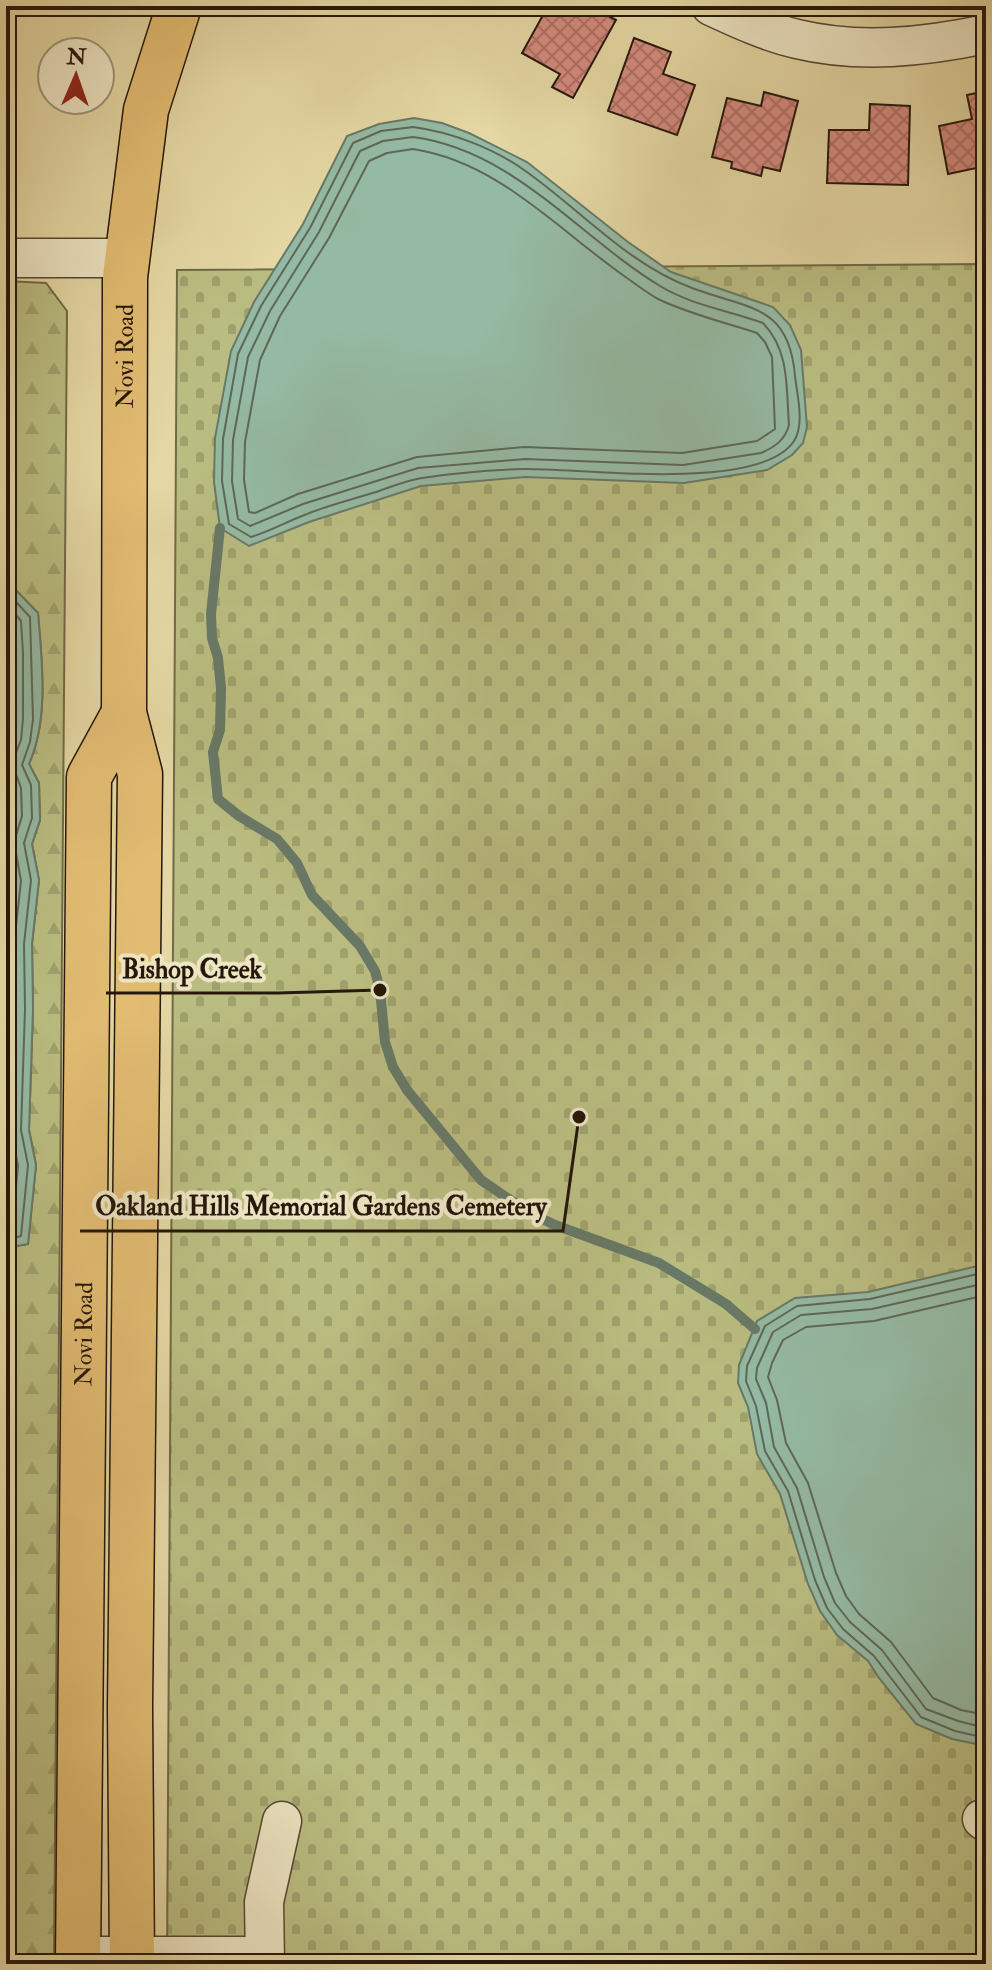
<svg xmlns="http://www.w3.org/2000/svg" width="992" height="1970" viewBox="0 0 992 1970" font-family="'IM FELL Double Pica',serif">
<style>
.forest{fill:url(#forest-firs);stroke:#706a46;stroke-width:2}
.cemetery{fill:url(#cemetery-stones);stroke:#706a46;stroke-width:2}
.water{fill:#95baa4;stroke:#687967;stroke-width:2}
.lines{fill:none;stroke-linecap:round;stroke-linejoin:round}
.shore{stroke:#5d6858;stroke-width:2}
.stream{stroke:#687967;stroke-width:10}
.building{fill:url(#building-cross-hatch);stroke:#25170b;stroke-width:2}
.minor-casing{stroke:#554731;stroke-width:41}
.major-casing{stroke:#25170b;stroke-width:47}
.minor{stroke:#ede5c3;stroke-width:38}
.major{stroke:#e2bc72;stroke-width:44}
.labels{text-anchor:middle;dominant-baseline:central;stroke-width:8;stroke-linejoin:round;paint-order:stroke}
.street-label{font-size:24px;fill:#25170b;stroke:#ede5c3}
.leader{fill:none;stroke:#25170b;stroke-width:3}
.callout-dot{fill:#25170b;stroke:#ede5c3;stroke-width:3}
.callout-label{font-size:26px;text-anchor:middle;font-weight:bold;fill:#25170b;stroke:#ede5c3;stroke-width:8;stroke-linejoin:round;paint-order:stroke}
</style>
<defs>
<pattern id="forest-firs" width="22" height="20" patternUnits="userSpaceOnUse" patternTransform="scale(2)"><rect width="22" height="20" fill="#babd81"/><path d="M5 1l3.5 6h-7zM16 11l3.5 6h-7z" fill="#a0a26e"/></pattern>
<pattern id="cemetery-stones" width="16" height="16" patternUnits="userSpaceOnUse" patternTransform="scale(2)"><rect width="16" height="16" fill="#babd81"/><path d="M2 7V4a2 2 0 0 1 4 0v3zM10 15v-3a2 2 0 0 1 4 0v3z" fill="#a0a26e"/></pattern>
<pattern id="building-cross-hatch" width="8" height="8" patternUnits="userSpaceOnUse" patternTransform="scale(2)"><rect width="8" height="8" fill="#d58a7e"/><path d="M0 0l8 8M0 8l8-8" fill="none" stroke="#ad7065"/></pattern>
</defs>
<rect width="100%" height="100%" fill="#e4d7a3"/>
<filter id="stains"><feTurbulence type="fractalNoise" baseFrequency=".0025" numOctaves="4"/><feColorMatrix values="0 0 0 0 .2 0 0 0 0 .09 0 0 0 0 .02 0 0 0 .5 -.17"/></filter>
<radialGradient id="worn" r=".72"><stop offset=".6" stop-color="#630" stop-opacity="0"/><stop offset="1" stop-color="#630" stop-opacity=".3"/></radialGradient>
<!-- forest -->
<path class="forest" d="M6 281 46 283 67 311 54 1964H6V1248L28 1244 36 1165 29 1130 33 1009 32 944 39 880 32 844 40 820 39 783 29 764C49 719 42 662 38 613L6 580Z"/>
<!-- cemetery -->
<path class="cemetery" d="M986 264V1964H167L177 270Z"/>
<!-- water -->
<path class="water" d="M6 6H17L6 88Z
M414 118 442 123 469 133 527 162 628 242 671 272 773 307 790 325 801 350 807 427 803 443 792 455 767 470 684 483 525 477 421 486 309 522 249 546 220 528 214 482 215 438 231 351 254 302 303 224 347 136 379 124Z
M6 580 38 613C42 662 49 718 29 764L39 783 40 820 32 844 39 880 32 944 33 1009 29 1130 36 1165 28 1244 6 1248Z
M986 1264V1746L952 1739 916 1724 879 1678 868 1661 837 1635 820 1611 808 1584 780 1494 757 1454 748 1407 738 1383 739 1365 757 1321 795 1298 868 1292Z"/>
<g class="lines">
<!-- shore -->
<path class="shore" d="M413 127C451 132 493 148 524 170 580 209 627 264 692 288 748 309 789 304 795 376 797 395 805 424 794 441 759 493 583 468 524 469 491 470 455 473 422 478 407 480 391 487 376 492 353 499 329 505 307 514 288 521 271 531 251 537L229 524 222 481 223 439 238 354 261 306 310 228 353 143 381 131Z
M413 137C513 150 578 236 660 286 691 305 730 311 763 323 790 351 786 388 789 425 785 440 775 447 761 453L683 465 525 459 418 468 303 504 250 526 238 519 232 481 233 440 248 357 270 311 319 232 360 151 383 141Z
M413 149C499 162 559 231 627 278 637 285 647 293 658 299 689 314 724 322 757 333L765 342 772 357 775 429 757 441 682 453 524 447 417 457 298 494 255 513 249 512 244 480 245 442 260 360 280 316 329 238 369 161 387 153Z
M6 591 30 617 33 719 30 742 22 765 31 785 32 818 24 843 31 880 24 944 25 1009 21 1130 28 1165 21 1236 6 1240
M6 603 21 621 23 653V719L21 740 12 763 21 788 22 816 14 842 21 881 14 944 15 1009 11 1130 18 1166 12 1227 6 1230
M6 622C15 636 13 726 6 743
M986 1272 870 1299 797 1306 765 1326 747 1366 746 1381 756 1406 765 1451 788 1491 815 1580 827 1608 843 1629 874 1656 921 1717 955 1731 986 1738
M986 1283 872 1309 801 1315 773 1332 757 1368 756 1379 766 1403 774 1447 797 1488 824 1577 835 1603 850 1622 882 1650 926 1709 958 1721 986 1728
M986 1295 874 1321 806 1327 783 1340 772 1363 768 1377 777 1400 786 1443 808 1483 836 1573 846 1596 859 1614 891 1642 933 1698 961 1710 986 1715"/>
<!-- stream -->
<path class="stream" d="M220 528 211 614 212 638 218 658 221 688 220 730 213 752 218 799 239 816 277 839 297 863 312 895 360 946 375 971 380 990 385 1042 393 1067 407 1090 481 1180 528 1212 555 1225 659 1263 726 1304 755 1329"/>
</g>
<!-- building -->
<path class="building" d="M548 6H555L574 16 579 6H590L616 20 573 98 552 87 560 74 522 53Z
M634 38 671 52 663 74 695 85 677 135 608 111Z
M986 91V166L948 174 939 126 972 119 967 95Z
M764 92 798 101 780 171 763 167 761 176 731 168 732 162 712 157 727 98 761 106Z
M870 104 910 106 908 185 827 183 829 130H869Z"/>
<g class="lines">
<!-- minor casing -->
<g class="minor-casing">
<path id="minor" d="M711 6C739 19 767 32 797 39 859 54 924 47 986 34
M6 258H127
M982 1819 986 1822
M78 1956H264
M265 1964 264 1902 282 1821"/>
</g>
<!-- major casing -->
<g class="major-casing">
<g id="major">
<path id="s1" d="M78 1964 89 777 124 713"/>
<path id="s2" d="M132 1964 130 1707 140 774 124 713 125 277 146 110 179 6"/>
</g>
</g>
<!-- minor -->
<use href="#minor" class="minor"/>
<!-- major -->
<use href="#major" class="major"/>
</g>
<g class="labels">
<!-- street labels -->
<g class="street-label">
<text stroke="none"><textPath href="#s2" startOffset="1610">Novi Road</textPath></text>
<text stroke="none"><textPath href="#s1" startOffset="630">Novi Road</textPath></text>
</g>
</g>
<!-- callouts -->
<path class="leader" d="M380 990L278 993H106M579 1117L563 1231H80"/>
<g class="callout-dot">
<circle cx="380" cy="990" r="8"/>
<circle cx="579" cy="1117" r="8"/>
</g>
<g class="callout-label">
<text x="192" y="978">Bishop Creek</text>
<text x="321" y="1215">Oakland Hills Memorial Gardens Cemetery</text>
</g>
<!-- margin -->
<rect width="992" height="1970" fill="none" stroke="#e4d7a3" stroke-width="32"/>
<rect x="8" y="8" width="976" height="1954" fill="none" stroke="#25170b" stroke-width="4"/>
<rect x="16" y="16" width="960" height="1938" fill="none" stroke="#25170b" stroke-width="2"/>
<!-- north arrow -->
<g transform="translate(76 76) rotate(2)"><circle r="38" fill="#ede5c3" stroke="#9d9379" stroke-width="2"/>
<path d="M0-6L14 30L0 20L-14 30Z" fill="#8f2418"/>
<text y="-12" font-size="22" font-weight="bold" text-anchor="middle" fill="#25170b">N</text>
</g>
<rect width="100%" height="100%" filter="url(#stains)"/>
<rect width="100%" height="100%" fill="url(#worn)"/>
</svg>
